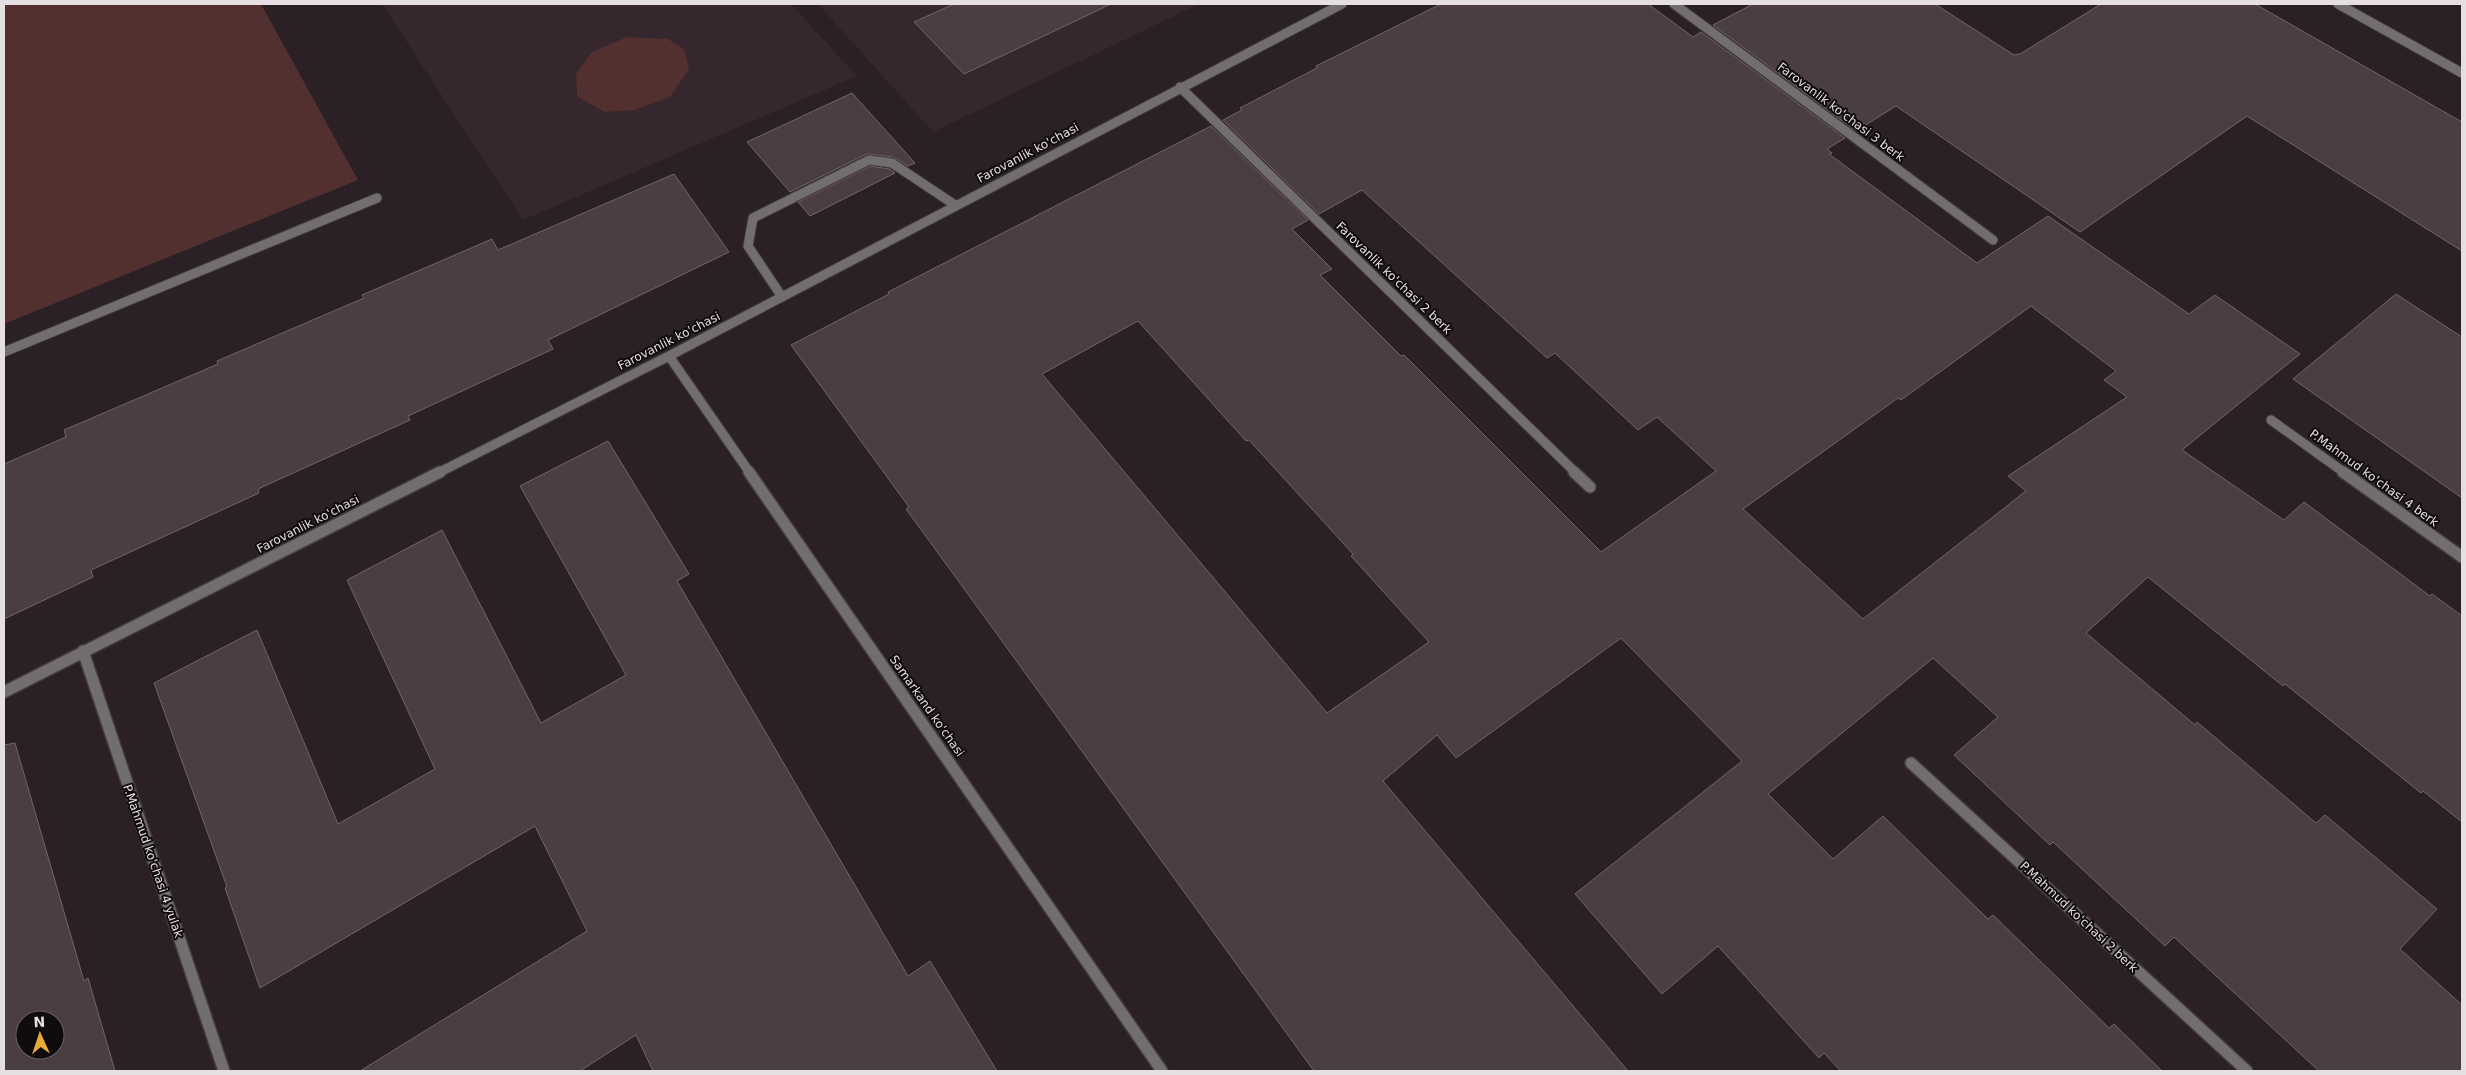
<svg xmlns="http://www.w3.org/2000/svg" width="2466" height="1075" viewBox="0 0 2466 1075" font-family="'DejaVu Sans',sans-serif">
<style>
.built{fill:#36272f}
.green{fill:#51302f}
.building{fill:#4a3e41;stroke:#726568;fill-rule:evenodd}
.lines{fill:none;stroke-linecap:round;stroke-linejoin:round}
.lane-casing{stroke:#443b3f;stroke-width:11}
.street-far1-casing{stroke:#443b3f;stroke-width:11}
.street-casing{stroke:#443b3f;stroke-width:14}
.lane{stroke:#716d71;stroke-width:9}
.street-far1{stroke:#716d71;stroke-width:9}
.street{stroke:#716d71;stroke-width:11}
.labels{text-anchor:middle;dominant-baseline:central;stroke-width:4;stroke-linejoin:round;paint-order:stroke}
.street-label{font-size:12px;fill:#e5dee2;stroke:#100b0e}
</style>
<rect width="100%" height="100%" fill="#2a2025"/>
<!-- built -->
<path class="built" d="M382 4H791L857 76 523 220Z
M818 4H1199L933 132Z"/>
<!-- green -->
<path class="green" d="M4 4H261L358 180 4 324Z
M627 37 668 39 684 49 689 69 670 97 635 110 604 112 577 96 576 74 592 52Z"/>
<!-- building -->
<path class="building" d="M954 4H1111L964 74 914 22Z
M1441 4H1648L1693 37 1701 32 1845 138 1827 149 1832 153 1829 154 1977 263 2048 216 2189 314 2215 295 2300 354 2182 450 2284 520 2304 502 2430 596 2432 594 2462 616V822L2423 791 2421 793 2285 684 2283 686 2148 577 2086 633 2195 725 2197 722 2316 823 2325 815 2437 909 2400 949 2462 1005V1071H2319L2174 937 2165 946 2053 842 2050 845 1954 755 1998 717 1933 658 1768 794 1833 859 1883 816 1988 919 1993 915 2109 1028 2114 1024 2162 1071H1841L1824 1053 1819 1058 1718 946 1662 994 1575 894 1742 761 1621 638 1456 758 1437 735 1383 781 1628 1071H1314L949 568 906 509 909 507 791 345 889 294 888 292 1211 126 1308 220 1292 229 1332 269 1320 275 1401 356 1404 355 1601 552 1716 471 1657 417 1638 430 1555 353 1547 358 1362 190 1319 214 1223 120 1242 110 1240 108 1317 68 1316 66ZM2031 306 2116 371 2104 380 2127 397 2008 476 2026 491 1863 619 1743 509 1898 398 1901 400ZM1138 321 1246 441 1249 440 1353 554 1351 556 1429 642 1327 713 1042 374Z
M1753 4H1935L2014 55 2020 54 2101 4H2255L2462 122V251L2247 116 2080 232 1896 106 1856 131 1713 25Z
M852 93 915 163 908 166 893 157 867 154 790 192 747 142Z
M870 166 890 169 895 173 810 216 798 202Z
M674 174 729 252 548 340 553 349 408 416 410 420 258 489 259 493 91 570 93 577 4 619V464L66 437 64 430 218 364 217 361 364 298 362 295 492 239 498 250Z
M2396 294 2462 337V498L2293 379Z
M608 441 689 574 677 581 908 976 930 961 997 1071H653L636 1035 580 1071H360L587 931 535 826 260 988 225 888 227 887 154 683 257 630 338 824 435 769 347 580 442 530 541 723 626 675 520 486Z
M15 743 84 981 88 978 115 1071H4V745ZM25 1020H55V1050H25Z"/>
<g class="lines">
<!-- lane casing -->
<g class="lane-casing">
<path id="lane" d="M782 297 748 246 753 218 869 160 892 163 955 205
M4 352 377 198"/>
</g>
<!-- street-far1 casing -->
<g class="street-far1-casing">
<path id="street-far1" d="M1674 4 1993 240
M2338 4 2462 73
M1180 87 1576 473
M669 356 750 473
M2271 420 2345 473
M438 473 669 356 1342 4"/>
</g>
<!-- street casing -->
<g class="street-casing">
<path id="street" d="M749 472 1162 1071
M1574 472 1590 487
M2343 472 2462 557
M83 651 224 1071
M4 692 440 472
M1911 763 2247 1071"/>
</g>
<!-- lane -->
<use href="#lane" class="lane"/>
<!-- street-far1 -->
<use href="#street-far1" class="street-far1"/>
<!-- street -->
<use href="#street" class="street"/>
</g>
<g class="labels">
<!-- street labels -->
<g class="street-label">
<text transform="translate(1841 112) rotate(37)">Farovanlik ko'chasi 3 berk</text>
<text transform="translate(1028 153) rotate(-28)">Farovanlik ko'chasi</text>
<text transform="translate(1394 278) rotate(44)">Farovanlik ko'chasi 2 berk</text>
<text transform="translate(669 341) rotate(-27)">Farovanlik ko'chasi</text>
<text transform="translate(2374 478) rotate(36)">P.Mahmud ko'chasi 4 berk</text>
<text transform="translate(308 524) rotate(-27)">Farovanlik ko'chasi</text>
<text transform="translate(927 706) rotate(55)">Samarkand ko'chasi</text>
<text transform="translate(153 861) rotate(71)">P.Mahmud ko'chasi 4 yulak</text>
<text transform="translate(2079 917) rotate(43)">P.Mahmud ko'chasi 2 berk</text>
</g>
</g>
<!-- border -->
<rect width="2466" height="1075" fill="none" stroke="#e5dee2" stroke-width="10"/>
<!-- north arrow -->
<g transform="translate(40 1035) rotate(357)"><circle r="24" fill="#100b0e" stroke="#655f63"/>
<path d="M0-4L9 19L0 12L-9 19Z" fill="#e8ab37"/>
<text y="-8" font-size="14" font-weight="bold" text-anchor="middle" fill="#e5dee2">N</text>
</g>
</svg>
